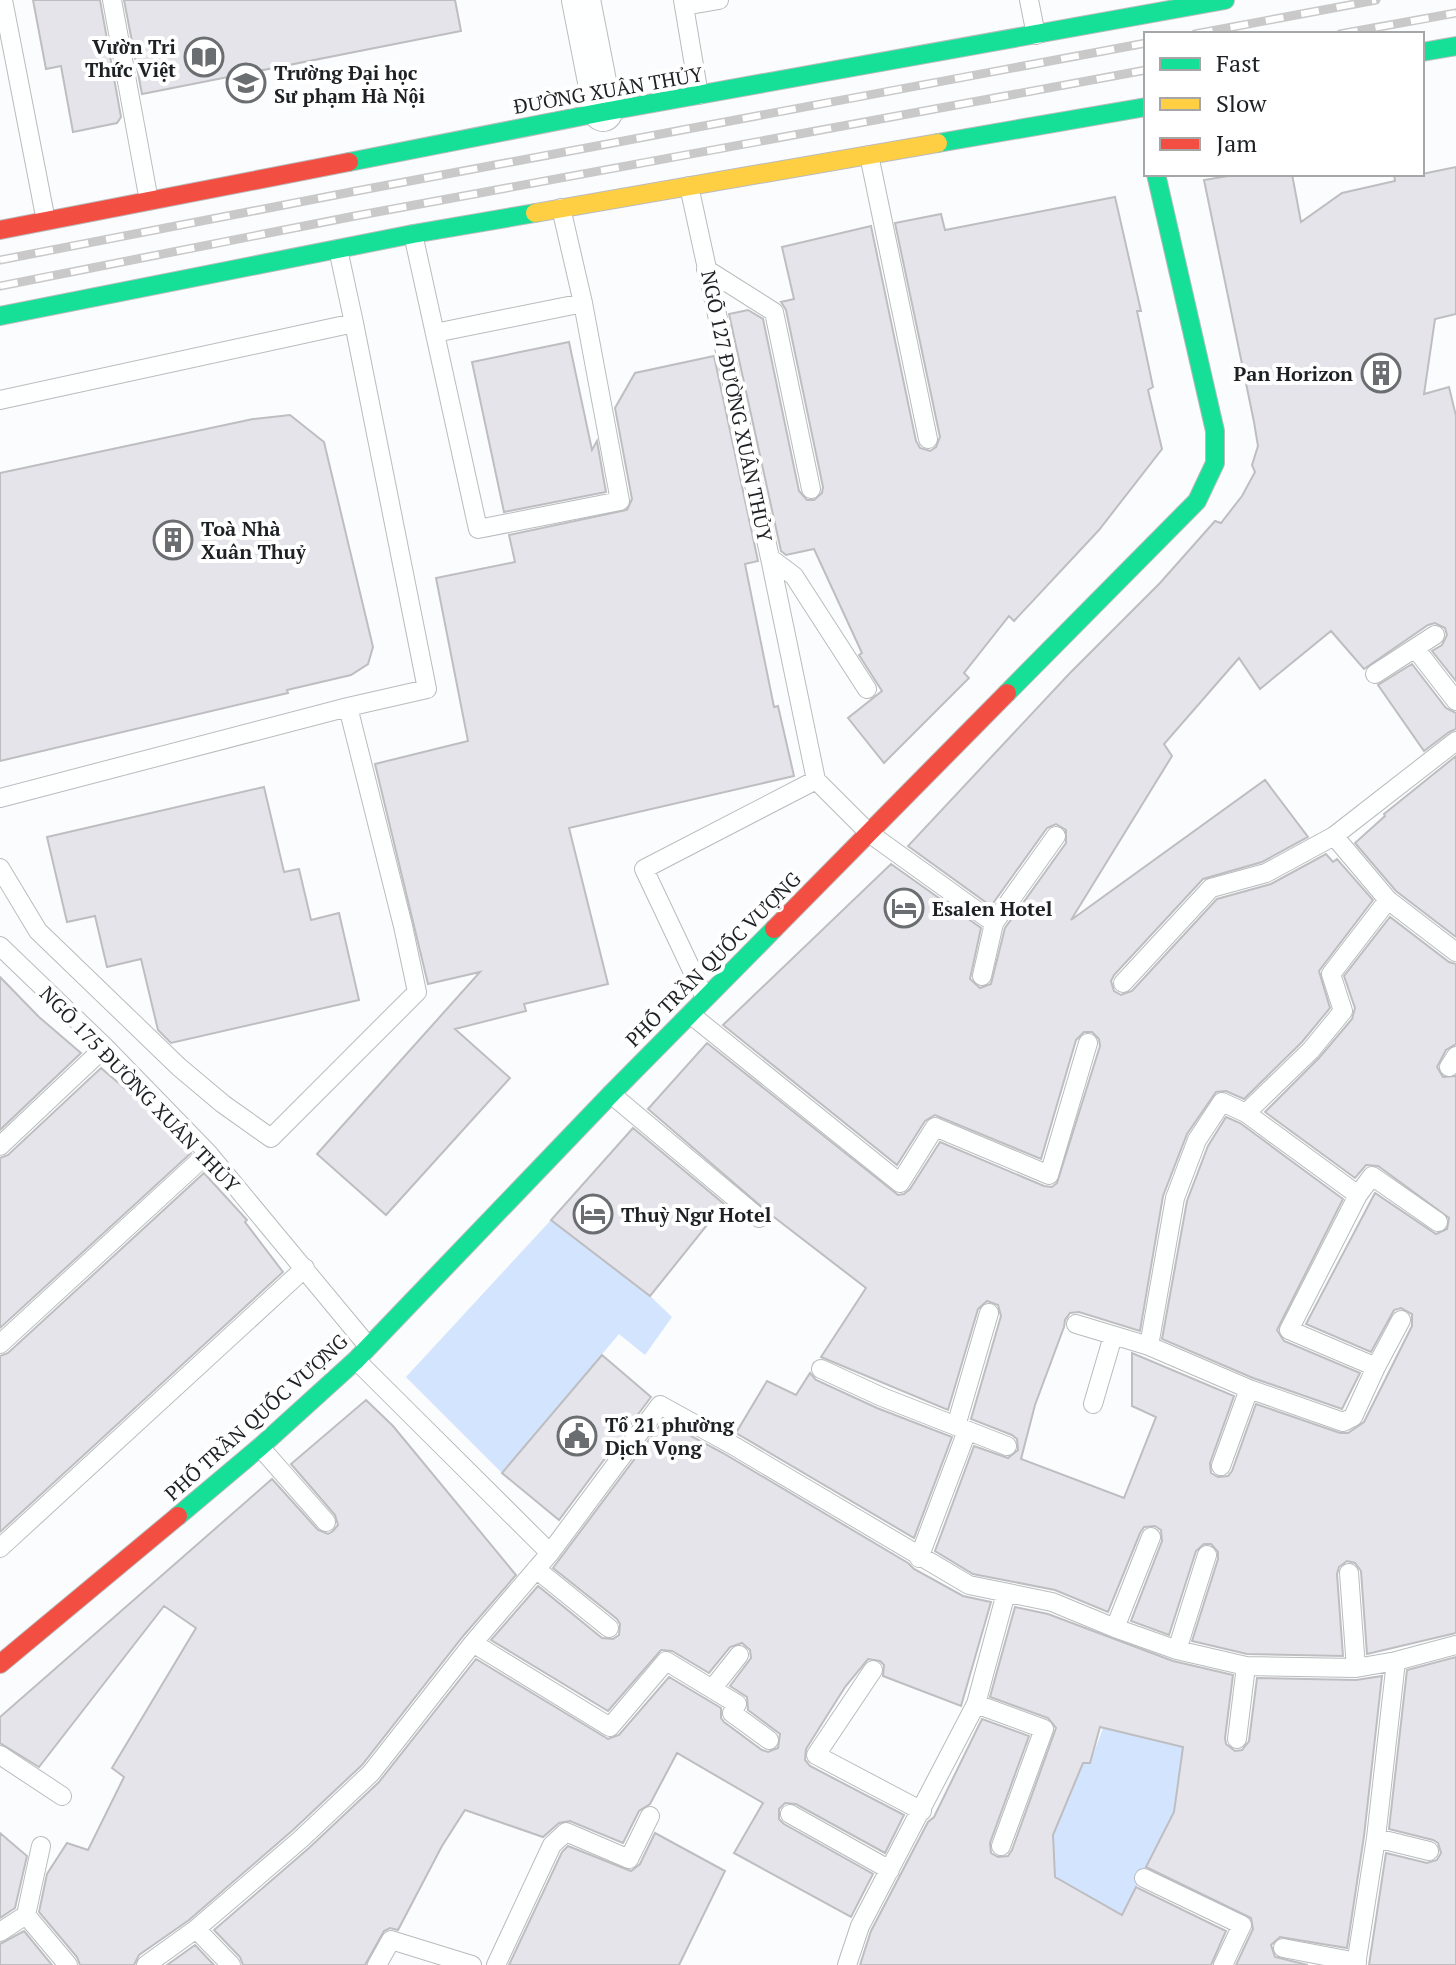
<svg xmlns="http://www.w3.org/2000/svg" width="1456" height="1965" viewBox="0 0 1456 1965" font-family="'PT Serif',serif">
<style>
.green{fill:#d2e4fe}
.building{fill:#e5e4eb;stroke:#bebec1;stroke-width:2}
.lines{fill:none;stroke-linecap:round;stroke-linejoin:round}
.lane-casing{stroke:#b9bbbd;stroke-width:20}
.street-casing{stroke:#b9bbbd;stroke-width:40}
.fast-casing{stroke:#b9bbbd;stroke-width:20}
.slow-casing{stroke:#b9bbbd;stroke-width:20}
.jam-casing{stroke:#b9bbbd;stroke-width:20}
.lane{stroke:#feffff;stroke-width:18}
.street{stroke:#feffff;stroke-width:38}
.fast{stroke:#16e098;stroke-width:18}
.slow{stroke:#ffcf43;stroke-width:18}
.jam{stroke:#f24e42;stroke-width:18}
.rail-casing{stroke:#c9c9c9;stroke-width:9}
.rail{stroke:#fff;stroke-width:6;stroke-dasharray:18;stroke-linecap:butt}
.labels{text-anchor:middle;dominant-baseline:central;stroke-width:8;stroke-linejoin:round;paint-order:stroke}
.poi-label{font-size:20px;font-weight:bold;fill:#1e2124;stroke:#fff;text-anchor:start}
.street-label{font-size:20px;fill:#1e2124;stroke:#fff}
</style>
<rect width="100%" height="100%" fill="#fbfcfd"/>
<!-- green -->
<path class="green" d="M551 1220 650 1296 672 1317 645 1355 619 1334 502 1473 406 1377Z
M1196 1668 1182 1753 1181 1784C1173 1793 1176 1804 1173 1814 1160 1850 1132 1880 1129 1919L1055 1877 1053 1830 1081 1763H1090L1103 1728 1132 1734Z"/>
<!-- building -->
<path class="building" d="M33 0H100L121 117 117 123 73 132 61 66 46 69Z
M124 0H455L461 31 142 94Z
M1456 167V314L1435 319 1424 394 1449 387 1456 416V681L1432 651 1442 645 1447 635 1445 628 1435 623 1428 625 1364 669 1331 631 1260 689 1239 658 1164 744 1172 756 1071 920 1265 780 1308 837 1262 862 1203 879 1114 975 1111 981 1114 991 1121 995 1132 991 1217 899 1271 884 1326 854 1333 862 1337 859 1373 900 1319 971 1330 1008 1302 1042 1244 1099 1226 1091 1216 1092 1187 1134 1163 1196 1140 1331 1079 1312 1070 1313 1065 1320 1064 1327 1035 1405 1021 1459 1124 1498 1156 1417 1132 1406V1353L1234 1396 1210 1463 1211 1473 1218 1477 1228 1476 1232 1471 1256 1404 1340 1433H1348L1364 1422 1412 1326V1314L1401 1308 1394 1310 1371 1352 1306 1324 1375 1193 1436 1234 1447 1229 1449 1218 1378 1166 1366 1165 1355 1178 1265 1112 1319 1058 1352 1019 1355 1008 1344 976 1390 917 1449 962 1456 964V1044L1446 1050 1437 1067 1443 1077 1456 1076V1633L1367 1654 1361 1571 1355 1563 1347 1561 1339 1567 1337 1574 1343 1656 1247 1654 1192 1641 1218 1559V1552L1211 1544H1204L1196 1551 1169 1635 1131 1621 1162 1541 1161 1530 1155 1526 1144 1527 1140 1533 1108 1612 1055 1590 973 1574 935 1551 974 1446 1008 1458 1018 1450 1017 1439 1012 1435 971 1419 1001 1316 998 1305 987 1301 978 1309 948 1410 821 1357 866 1288 770 1214 648 1109 707 1043 898 1195 904 1194 910 1189 940 1142 1044 1186 1052 1187 1057 1183 1100 1046 1099 1039 1092 1032H1084L1076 1040 1041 1159 935 1115 925 1121 897 1165 723 1025 891 864 981 928 970 979 980 988 991 984 1005 928 1066 843V830L1056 824 1047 828 991 906 908 846 1069 674 1160 583 1215 521 1221 523 1242 496 1255 472 1252 465 1258 446 1254 422 1204 180 1240 174H1292L1301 222 1342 193 1395 181 1394 174H1422Z
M1115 197 1141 311H1137L1153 387 1148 390 1162 449 1099 530 1014 621 1009 616 964 673 969 678 884 763 848 718 882 691 859 655 862 653 814 549 786 555 781 551 729 314 748 310 763 319 799 491 807 500H814L822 493 823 487 786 310 781 302 794 299 782 247 871 226 916 441 920 448 930 451 936 447 940 437 895 223 941 214 945 230Z
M569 342 592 450 597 441 606 492 504 512 472 362Z
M714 356 758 561 745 564 774 707 778 706 794 776 569 828 608 984 524 1004 526 1011 455 1029 510 1078 386 1215 317 1154 480 972 428 984 375 764 468 741 436 578 515 562 509 535 627 510 632 499 615 408 635 373Z
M290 415 324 442 373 647 368 664 351 675 287 690 288 693 0 761V473L253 419Z
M1412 664 1446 708 1456 713V729L1449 732 1424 751 1378 685Z
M1456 756V937L1396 891 1355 843 1385 816 1384 814Z
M264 787 284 872 299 869 311 920 339 913 359 1000 171 1043 158 1030 141 959 107 967 95 916 67 922 47 837Z
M0 977 39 1017 81 1053 0 1130Z
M101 1068 143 1104 191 1153 0 1328V1158L8 1155Z
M1226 1117 1240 1123 1343 1199 1277 1330 1284 1341 1360 1373 1342 1409 1253 1378 1162 1339 1187 1201 1208 1146Z
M633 1128 724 1204 650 1296 551 1220Z
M204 1173 247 1220 245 1222 283 1272 0 1532V1356L8 1353Z
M602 1355 651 1397 559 1520 502 1473Z
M810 1373 816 1380 877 1408 952 1437 914 1538 736 1433 767 1381 796 1395Z
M366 1400 393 1426 516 1575 464 1635 362 1765 293 1830 189 1920 139 1955 134 1965H80L77 1957 39 1912 47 1874 67 1843 88 1850 124 1777 112 1768 196 1628 164 1606 39 1767 0 1743V1717L272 1479 318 1530 328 1534 333 1531 338 1525 335 1515 291 1464Z
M663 1421 723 1453 908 1563 914 1569 963 1596 991 1602 961 1706 883 1676 884 1665 880 1661 868 1659 845 1687 806 1749 805 1760 810 1766 904 1815 885 1853 796 1804 785 1803 779 1809V1819L784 1824 873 1874 851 1917 734 1853 763 1803 677 1753 650 1804 639 1811 623 1843 570 1821 559 1823 543 1837 465 1810 442 1846 398 1930 390 1928 384 1931 365 1965H243L240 1957 214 1930 309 1848 379 1782 476 1659 608 1739 619 1735 669 1677 721 1708V1718L724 1722 762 1750 768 1752 778 1748 780 1734 748 1710 747 1697 730 1686 751 1658 750 1650 742 1643 730 1647 709 1673 672 1651 661 1650 608 1711 491 1640 538 1586 602 1638 613 1639 619 1635 620 1624 617 1619 553 1568Z
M1015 1607 1048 1614 1173 1661 1233 1675 1225 1738 1226 1744 1235 1751 1242 1750 1249 1741 1257 1678 1356 1680 1382 1676 1364 1836 1347 1948 1280 1937 1271 1945 1275 1957 1308 1965H1236L1253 1929 1251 1918 1146 1867 1174 1812 1183 1747 1100 1727 1090 1763H1083L1053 1835 1055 1877 1122 1915 1136 1887 1226 1931 1211 1965H860L871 1931 928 1822 934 1817 982 1719 1029 1736 990 1843 991 1853 998 1857 1008 1856 1012 1850 1056 1728 1048 1718 990 1697Z
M1456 1657V1965H1369L1386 1853 1427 1863 1437 1860 1441 1853 1438 1843 1433 1840 1389 1829 1407 1670Z
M0 1833 27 1856 15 1908 0 1918Z
M655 1833 725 1871 679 1965H509L562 1852 568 1846 631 1871 640 1864Z
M24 1931 52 1965H0V1944Z
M195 1945 214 1965H167Z"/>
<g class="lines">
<!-- lane casing -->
<g class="lane-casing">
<path id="lane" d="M3 0 46 221
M112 0 149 201
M683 0 699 95
M1029 0 1036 35
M684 6 719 0
M869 155 928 439
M689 186 770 558 794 576 867 689
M413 234 478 529 620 501 583 303 561 208
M338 249 354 323
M706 269 774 312 811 489
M435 333 583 303
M0 400 354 323 427 689 348 707 0 798
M1415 648 1456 701
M1375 674 1435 635
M816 780 869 833 994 923
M1334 836 1388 900 1456 952
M0 868 38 931 179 1067 223 1104 271 1138 417 992 403 926 348 707
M0 946 105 1047 208 1153 368 1346
M982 976 994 923 1056 836
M1123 983 1211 888 1266 873 1334 836 1456 741
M705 998 644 869 816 780 770 558
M690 1014 900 1183 935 1127 1049 1175 1088 1043
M1449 1067 1456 1056
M611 1094 759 1218
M1246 1113 1311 1050 1343 1011 1331 974 1388 900
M0 1146 105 1047
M1076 1324 1149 1346 1249 1389 1343 1422 1353 1417 1376 1367 1289 1330 1358 1195 1372 1176 1438 1222
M0 1344 208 1153
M1149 1346 1175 1198 1197 1140 1222 1102 1246 1113 1358 1195
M356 1360 550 1553
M1376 1367 1401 1320
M821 1369 882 1397 1007 1446
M1093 1404 1113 1336
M956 1426 989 1313
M260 1447 326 1522
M1221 1466 1249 1389
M0 1548 305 1268
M919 1558 967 1431
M536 1569 609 1628
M1349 1573 1356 1668
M1115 1628 1151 1537
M473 1643 610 1727 666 1661 737 1704 732 1713 769 1740
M1177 1650 1207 1555
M873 1670 816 1755 922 1811
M712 1689 739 1655
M976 1704 1044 1729 1001 1846
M1237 1739 1246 1666
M0 1755 62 1796
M790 1814 890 1870
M1376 1838 1429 1851
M1144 1878 1242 1925 1223 1965
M26 1915 41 1846
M196 1929 231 1965
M0 1932 26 1915 68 1965
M1283 1948 1357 1962
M146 1965 196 1929 301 1839 371 1773 473 1643 550 1553 660 1405 729 1443 969 1585 1052 1602 1115 1628 1177 1650 1246 1666 1356 1668 1396 1661 1456 1645
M377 1965 391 1940 472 1965
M496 1965 552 1845 566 1832 629 1859 650 1816
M847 1965 860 1926 976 1704 1006 1593
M1356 1965 1376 1838 1396 1661"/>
</g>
<!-- street casing -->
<g class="street-casing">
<path id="street" d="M581 0 603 112"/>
</g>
<!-- fast casing -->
<g class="fast-casing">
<path id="fast" d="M1422 52 1456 46
M938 143 1146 107
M349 162 603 112 1225 0
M0 316 413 234 535 213
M1007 693 1197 501 1215 463V431L1156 174
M178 1516 260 1447 356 1360 611 1094 774 929"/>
</g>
<!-- slow casing -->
<g class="slow-casing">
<path id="slow" d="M535 213 938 143"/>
</g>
<!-- jam casing -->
<g class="jam-casing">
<path id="jam" d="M0 230 349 162
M774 929 1007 693
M0 1664 178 1516"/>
</g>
<!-- lane -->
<use href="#lane" class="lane"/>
<!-- street -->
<use href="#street" class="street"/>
<!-- fast -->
<use href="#fast" class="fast"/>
<!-- slow -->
<use href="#slow" class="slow"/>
<!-- jam -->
<use href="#jam" class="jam"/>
<!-- rail casing -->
<g class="rail-casing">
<path id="rail" d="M1195 34 1376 0
M1340 34 1456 13
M0 260 351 192 1146 43
M0 286 355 216 1146 70"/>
</g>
<!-- rail -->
<use href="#rail" class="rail"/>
</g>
<!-- icons -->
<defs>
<g id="library-ring" transform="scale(2)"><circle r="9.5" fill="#fff" stroke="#6b6e70" stroke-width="1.5"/><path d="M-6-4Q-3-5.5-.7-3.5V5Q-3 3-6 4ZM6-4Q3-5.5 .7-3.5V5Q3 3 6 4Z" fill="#6b6e70"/></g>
<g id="university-ring" transform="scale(2)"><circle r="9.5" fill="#fff" stroke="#6b6e70" stroke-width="1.5"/><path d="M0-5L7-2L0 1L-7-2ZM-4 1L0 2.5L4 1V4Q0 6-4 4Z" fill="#6b6e70"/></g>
<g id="building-ring" transform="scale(2)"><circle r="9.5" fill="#fff" stroke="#6b6e70" stroke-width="1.5"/><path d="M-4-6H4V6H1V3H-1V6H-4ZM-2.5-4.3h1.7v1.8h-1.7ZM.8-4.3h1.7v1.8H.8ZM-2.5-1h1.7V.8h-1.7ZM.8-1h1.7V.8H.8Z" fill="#6b6e70"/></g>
<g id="hotel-ring" transform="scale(2)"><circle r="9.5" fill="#fff" stroke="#6b6e70" stroke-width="1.5"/><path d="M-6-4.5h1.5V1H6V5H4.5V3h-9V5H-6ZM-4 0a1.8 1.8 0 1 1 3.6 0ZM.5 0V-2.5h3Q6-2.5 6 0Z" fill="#6b6e70"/></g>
<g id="civic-ring" transform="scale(2)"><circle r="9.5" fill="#fff" stroke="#6b6e70" stroke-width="1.5"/><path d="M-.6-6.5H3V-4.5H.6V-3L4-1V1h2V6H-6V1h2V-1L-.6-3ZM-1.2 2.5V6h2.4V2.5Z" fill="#6b6e70"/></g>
</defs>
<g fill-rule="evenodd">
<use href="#library-ring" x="204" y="57"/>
<use href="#university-ring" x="246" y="83"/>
<use href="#building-ring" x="1381" y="373"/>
<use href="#building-ring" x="173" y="540"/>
<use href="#hotel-ring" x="904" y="908"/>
<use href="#hotel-ring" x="593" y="1214"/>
<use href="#civic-ring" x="577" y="1436"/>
</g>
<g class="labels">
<!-- poi labels -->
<g class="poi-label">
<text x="176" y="46" text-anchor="end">Vườn Tri<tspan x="176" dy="23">Thức Việt</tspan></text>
<text x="274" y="72">Trường Đại học<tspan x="274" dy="23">Sư phạm Hà Nội</tspan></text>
<text x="1353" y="373" text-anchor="end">Pan Horizon</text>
<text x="201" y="528">Toà Nhà<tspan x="201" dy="23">Xuân Thuỷ</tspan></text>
<text x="932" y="908">Esalen Hotel</text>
<text x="621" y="1214">Thuỳ Ngư Hotel</text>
<text x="605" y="1424">Tổ 21 phường<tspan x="605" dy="23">Dịch Vọng</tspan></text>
</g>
<!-- street labels -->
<g class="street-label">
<text transform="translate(608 90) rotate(-10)">ĐƯỜNG XUÂN THỦY</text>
<text transform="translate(737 406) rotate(78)">NGÕ 127 ĐƯỜNG XUÂN THỦY</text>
<text transform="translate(713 959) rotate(-45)">PHỐ TRẦN QUỐC VƯỢNG</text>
<text transform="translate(140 1089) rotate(46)">NGÕ 175 ĐƯỜNG XUÂN THỦY</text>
<text transform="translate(256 1417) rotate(-42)">PHỐ TRẦN QUỐC VƯỢNG</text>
</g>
</g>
<!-- legend -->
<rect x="1144" y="32" width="280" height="144" fill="#ffffff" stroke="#a5a6a7" stroke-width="2"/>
<rect x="1160" y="58" width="40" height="12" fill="#16e098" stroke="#a5a6a7" stroke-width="2"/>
<text x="1216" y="72" font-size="24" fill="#1e2124">Fast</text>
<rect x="1160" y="98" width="40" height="12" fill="#ffcf43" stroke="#a5a6a7" stroke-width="2"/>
<text x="1216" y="112" font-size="24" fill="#1e2124">Slow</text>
<rect x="1160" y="138" width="40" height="12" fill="#f24e42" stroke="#a5a6a7" stroke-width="2"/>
<text x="1216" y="152" font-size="24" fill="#1e2124">Jam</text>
</svg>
